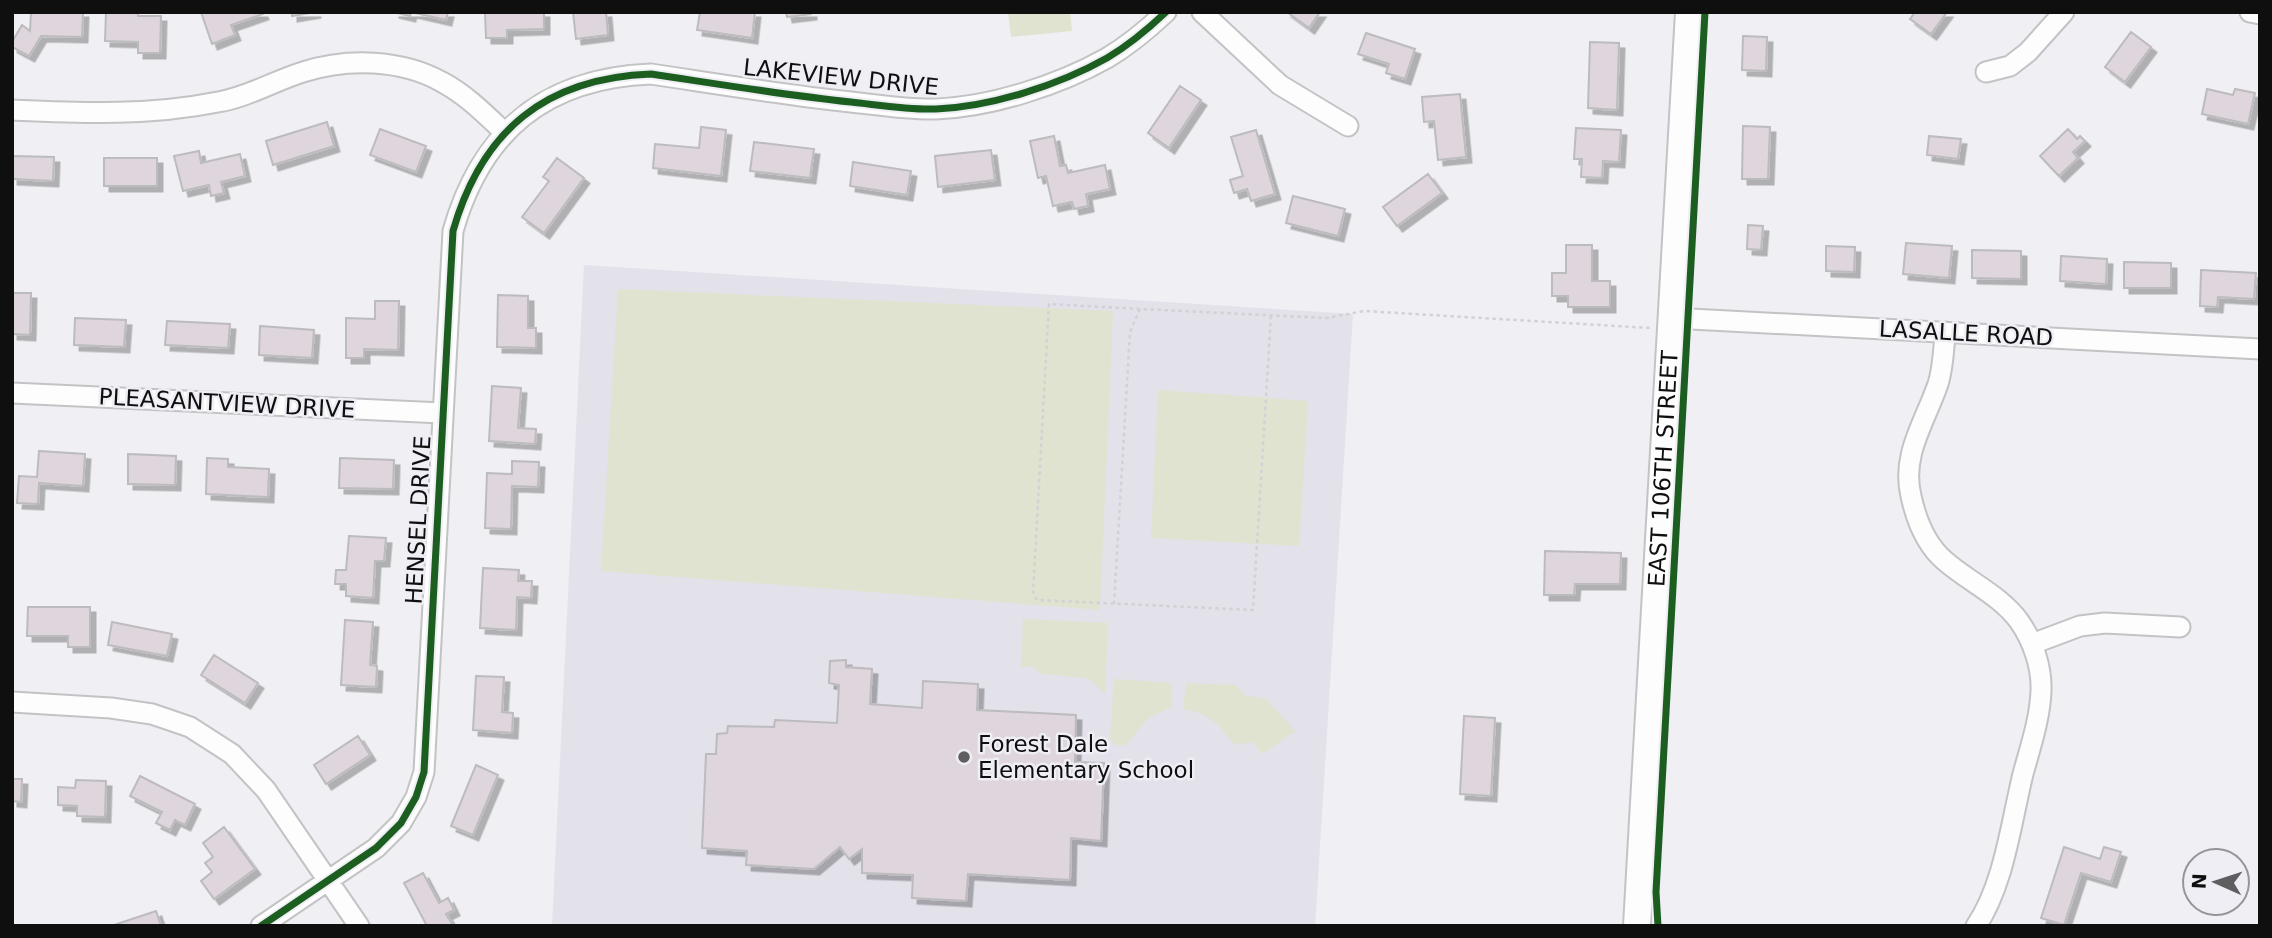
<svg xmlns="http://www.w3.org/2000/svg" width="2272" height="938" viewBox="0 0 2272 938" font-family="'DejaVu Sans',sans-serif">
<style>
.built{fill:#e3e1ea}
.green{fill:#e0e3cf}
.building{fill:#dfd5dd;stroke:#bcbbbd;stroke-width:2;filter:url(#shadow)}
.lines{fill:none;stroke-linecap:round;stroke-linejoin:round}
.street-casing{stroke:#c3c3c5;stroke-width:23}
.secondary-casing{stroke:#c3c3c5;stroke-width:30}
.path{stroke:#d2d2d4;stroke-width:2.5;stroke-dasharray:3.5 3.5;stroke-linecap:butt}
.street{stroke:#fdfdfd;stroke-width:19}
.secondary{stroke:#fdfdfd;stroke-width:26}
.cycleway-casing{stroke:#efeef4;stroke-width:11}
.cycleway{stroke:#1b5e20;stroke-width:7}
.poi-dot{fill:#5e5d5f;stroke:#efeef4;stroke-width:2.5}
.labels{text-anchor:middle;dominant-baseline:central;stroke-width:5;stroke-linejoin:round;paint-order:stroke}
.street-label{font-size:23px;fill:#0f0f10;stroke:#efeef4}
.poi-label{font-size:23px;fill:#0f0f10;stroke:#efeef4;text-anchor:start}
</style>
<defs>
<filter id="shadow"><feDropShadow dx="5.5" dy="5.5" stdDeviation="0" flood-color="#0004"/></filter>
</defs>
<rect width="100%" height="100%" fill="#f0eff3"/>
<!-- built -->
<path class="built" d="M584 265 1353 314 1315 926H552Z"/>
<!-- green -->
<path class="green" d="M1008 12H1070L1072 31 1011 37Z
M618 289 1113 311 1100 610 601 571Z
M1158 390 1308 401 1299 546 1151 538Z
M1023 619 1108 623 1105 693 1088 678 1041 674 1034 667H1021Z
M1114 679 1172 683 1171 707 1149 718 1125 745H1115L1110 739Z
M1186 683 1236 685 1245 696 1265 698 1295 731 1262 754 1253 742 1234 745C1218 722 1211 715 1183 709Z"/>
<!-- building -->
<path class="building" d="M31 12H83L82 37 41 36 29 56 12 47V42L22 25 30 31Z
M106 12H138V16H161L160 53H138V42L105 41Z
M201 12H262L263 14 231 25 235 35 212 44Z
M292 12H316L292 16Z
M393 12H448L446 20 411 12 410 16Z
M485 12H544V29L507 30V38H486Z
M573 12H606L608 35 576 39Z
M700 12H755L752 38 697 30Z
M786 12H811V14L787 17Z
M1287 12H1320L1309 28Z
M1915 12H1947L1931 34 1910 19Z
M2131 32 2151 47 2125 82 2105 67Z
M1366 33 1415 49 1405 79 1386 73 1389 64 1358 54Z
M1743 36 1767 37 1766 71 1742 70Z
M1590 42 1619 43 1617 110 1588 108Z
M1180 86 1201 100 1169 148 1148 133Z
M2207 89 2233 95 2235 89 2255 93 2248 124 2202 114Z
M1460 94 1466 157 1438 160 1434 121 1424 122 1422 97Z
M327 122 334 146 273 165 266 141Z
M1743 126 1770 127 1768 179H1742Z
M701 127 726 130 721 176 653 168 655 144 699 148Z
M1576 128 1621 130 1619 162 1603 161 1602 178 1581 177 1582 159H1574Z
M380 129 426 146 416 172 370 155Z
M2068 129 2077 139 2080 136 2085 141 2073 152 2078 158 2059 176 2040 156Z
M1256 130 1275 194 1251 201 1247 189 1234 193 1230 180 1243 176 1231 137Z
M1054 136 1060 166 1066 165 1068 173 1105 165 1110 189 1086 194 1088 206 1074 209 1072 202 1053 206 1046 176 1038 178 1030 141Z
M1929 136 1961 139 1958 159 1927 155Z
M754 142 814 149 810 178 750 171Z
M991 150 995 180 938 187 935 156Z
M199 151 201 163 240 154 245 176 221 182 224 193 211 196 209 185 183 191 174 156Z
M12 156 54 157 53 181 12 179Z
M104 158H157V186H104Z
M557 158 584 178 544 233 522 217 549 181 543 177Z
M853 162 911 171 907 195 850 186Z
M1428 174 1442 193 1397 226 1383 207Z
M1293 196 1345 209 1338 236 1286 223Z
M1748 225 1763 226 1761 250 1747 249Z
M1906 243 1952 246 1949 278 1903 274Z
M1566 245H1592V281H1610V307H1568V296H1552V273H1566Z
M1826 246 1855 247 1854 272 1826 271Z
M1972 250 2021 251V279L1972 278Z
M2061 256 2107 259 2106 284 2060 281Z
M2124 262 2171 263V288H2124Z
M2201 270 2256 273 2254 299 2218 297 2217 307 2200 306Z
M12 293H31L30 335 12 334Z
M498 295 528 296V328H536V348L497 347Z
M375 301H399L398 350 364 349V358H346V318L375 319Z
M75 318 126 320 124 347 74 345Z
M167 321 230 324 228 348 165 345Z
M260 326 314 330 312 358 259 355Z
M492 386 521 388 518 428 536 429 535 444 489 441Z
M39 451 85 454 83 486 39 483 38 504 17 503 19 476 37 477Z
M128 454 176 456 175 485 128 484Z
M207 458 228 459V467L269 469 268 497 206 494Z
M340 458 394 460 393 489 339 488Z
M512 461 539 462 538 487 512 486 511 529 485 528 487 473 512 474Z
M349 536 386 538 384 561H375L373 598 346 596V584H335L336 570H346Z
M1545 551 1621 553 1620 584H1575L1574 595H1544Z
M483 568 519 570 518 581H532L531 598 517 597 516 630 480 628Z
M28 607H90V647H68V636H27Z
M345 620 373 622 370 665 377 666 376 687 341 685Z
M112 622 172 634 167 656 108 645Z
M214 655 258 683 245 703 201 675Z
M846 660V667L872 669 870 704 922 708 923 681 978 684 977 710 1076 715 1075 762 1104 763 1101 841 1071 838 1070 880 968 874 966 901 912 898 913 875 862 873V849L849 859 840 847 814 869 746 865 747 851 702 848 706 754H716L717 734 727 733 728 726 774 727 775 720 837 723 839 685 829 683 830 661Z
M476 676 504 677 502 712 513 713 512 733 473 730Z
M1464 716 1495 718 1491 796 1460 794Z
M358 736 370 755 326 784 314 765Z
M476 765 498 775 473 835 451 826Z
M140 776 195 804 185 825 175 820 170 830 156 823 162 812 130 796Z
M12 779H22L21 802 12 801Z
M76 780 106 781 105 817 77 816V806L58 805V787L75 788Z
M224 827 255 869 214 899 201 881 212 872 205 863 213 857 203 843Z
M2064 847 2100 859 2104 847 2121 852 2111 882 2081 873 2064 925 2041 918Z
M423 873 439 903 448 898 454 910 446 914 452 924 448 926H427L404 883Z
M156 911 161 926H111Z"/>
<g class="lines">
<!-- street casing -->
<g class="street-casing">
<path id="street" d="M1202 12 1280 85 1348 126
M2250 12 2260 14
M1986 72 2010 66 2028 52 2064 12
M12 110C84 113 148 116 218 102 248 97 274 81 303 72 347 58 401 59 442 82 465 94 485 114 504 132
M1672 318 2260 349
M1945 332C1944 349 1943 368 1938 384 1925 422 1901 455 1911 496 1916 519 1926 545 1945 561 1969 582 2000 595 2019 621 2033 641 2042 667 2041 691 2040 719 2030 748 2023 774 2011 823 2004 885 1976 926
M12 393 442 413
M2032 644 2080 626 2105 623 2180 627
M12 702 111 708 152 714 190 727 232 754 266 790 359 926
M261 926 376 848 401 823 416 797 424 772 453 231C482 130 546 78 651 74 718 84 784 95 851 102 879 105 908 110 936 109 991 107 1059 85 1107 58 1129 45 1148 29 1166 12"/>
</g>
<!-- secondary casing -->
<g class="secondary-casing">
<g id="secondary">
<path id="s1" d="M1637 926 1689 12"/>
</g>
</g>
<!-- path -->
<path class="path" d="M1140 309 1049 304 1033 592 1037 600 1253 610 1271 315
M1114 604 1130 332 1140 309 1327 318 1364 311 1650 328"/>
<!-- street -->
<use href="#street" class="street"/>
<!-- secondary -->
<use href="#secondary" class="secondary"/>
<!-- cycleway casing -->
<g class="cycleway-casing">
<path id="cycleway" d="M261 926 376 848 401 823 416 797 424 772 453 231C482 130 546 78 651 74 718 84 784 95 851 102 879 105 908 110 936 109 991 107 1059 85 1107 58 1129 45 1148 29 1166 12
M1658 926 1656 892 1705 12"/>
</g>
<!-- cycleway -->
<use href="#cycleway" class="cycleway"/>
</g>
<!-- markers -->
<circle class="poi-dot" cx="964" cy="757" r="7"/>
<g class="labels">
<!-- street labels -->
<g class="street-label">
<text transform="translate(841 77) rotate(6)">LAKEVIEW DRIVE</text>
<text transform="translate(1966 333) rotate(3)">LASALLE ROAD</text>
<text transform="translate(227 403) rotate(3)">PLEASANTVIEW DRIVE</text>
<text stroke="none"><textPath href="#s1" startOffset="458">EAST 106TH STREET</textPath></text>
<text transform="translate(418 520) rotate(-87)">HENSEL DRIVE</text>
</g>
<!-- poi labels -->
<g class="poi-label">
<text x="978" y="744">Forest Dale<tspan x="978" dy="26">Elementary School</tspan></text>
</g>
</g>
<!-- border -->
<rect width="2272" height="938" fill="none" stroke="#0f0f10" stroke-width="28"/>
<!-- north arrow -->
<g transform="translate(2216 882) rotate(273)"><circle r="33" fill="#efeef4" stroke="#959599" stroke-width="2"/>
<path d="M0-5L12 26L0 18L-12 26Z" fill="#5e5d5f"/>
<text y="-10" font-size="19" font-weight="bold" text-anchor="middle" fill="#0f0f10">N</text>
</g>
</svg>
